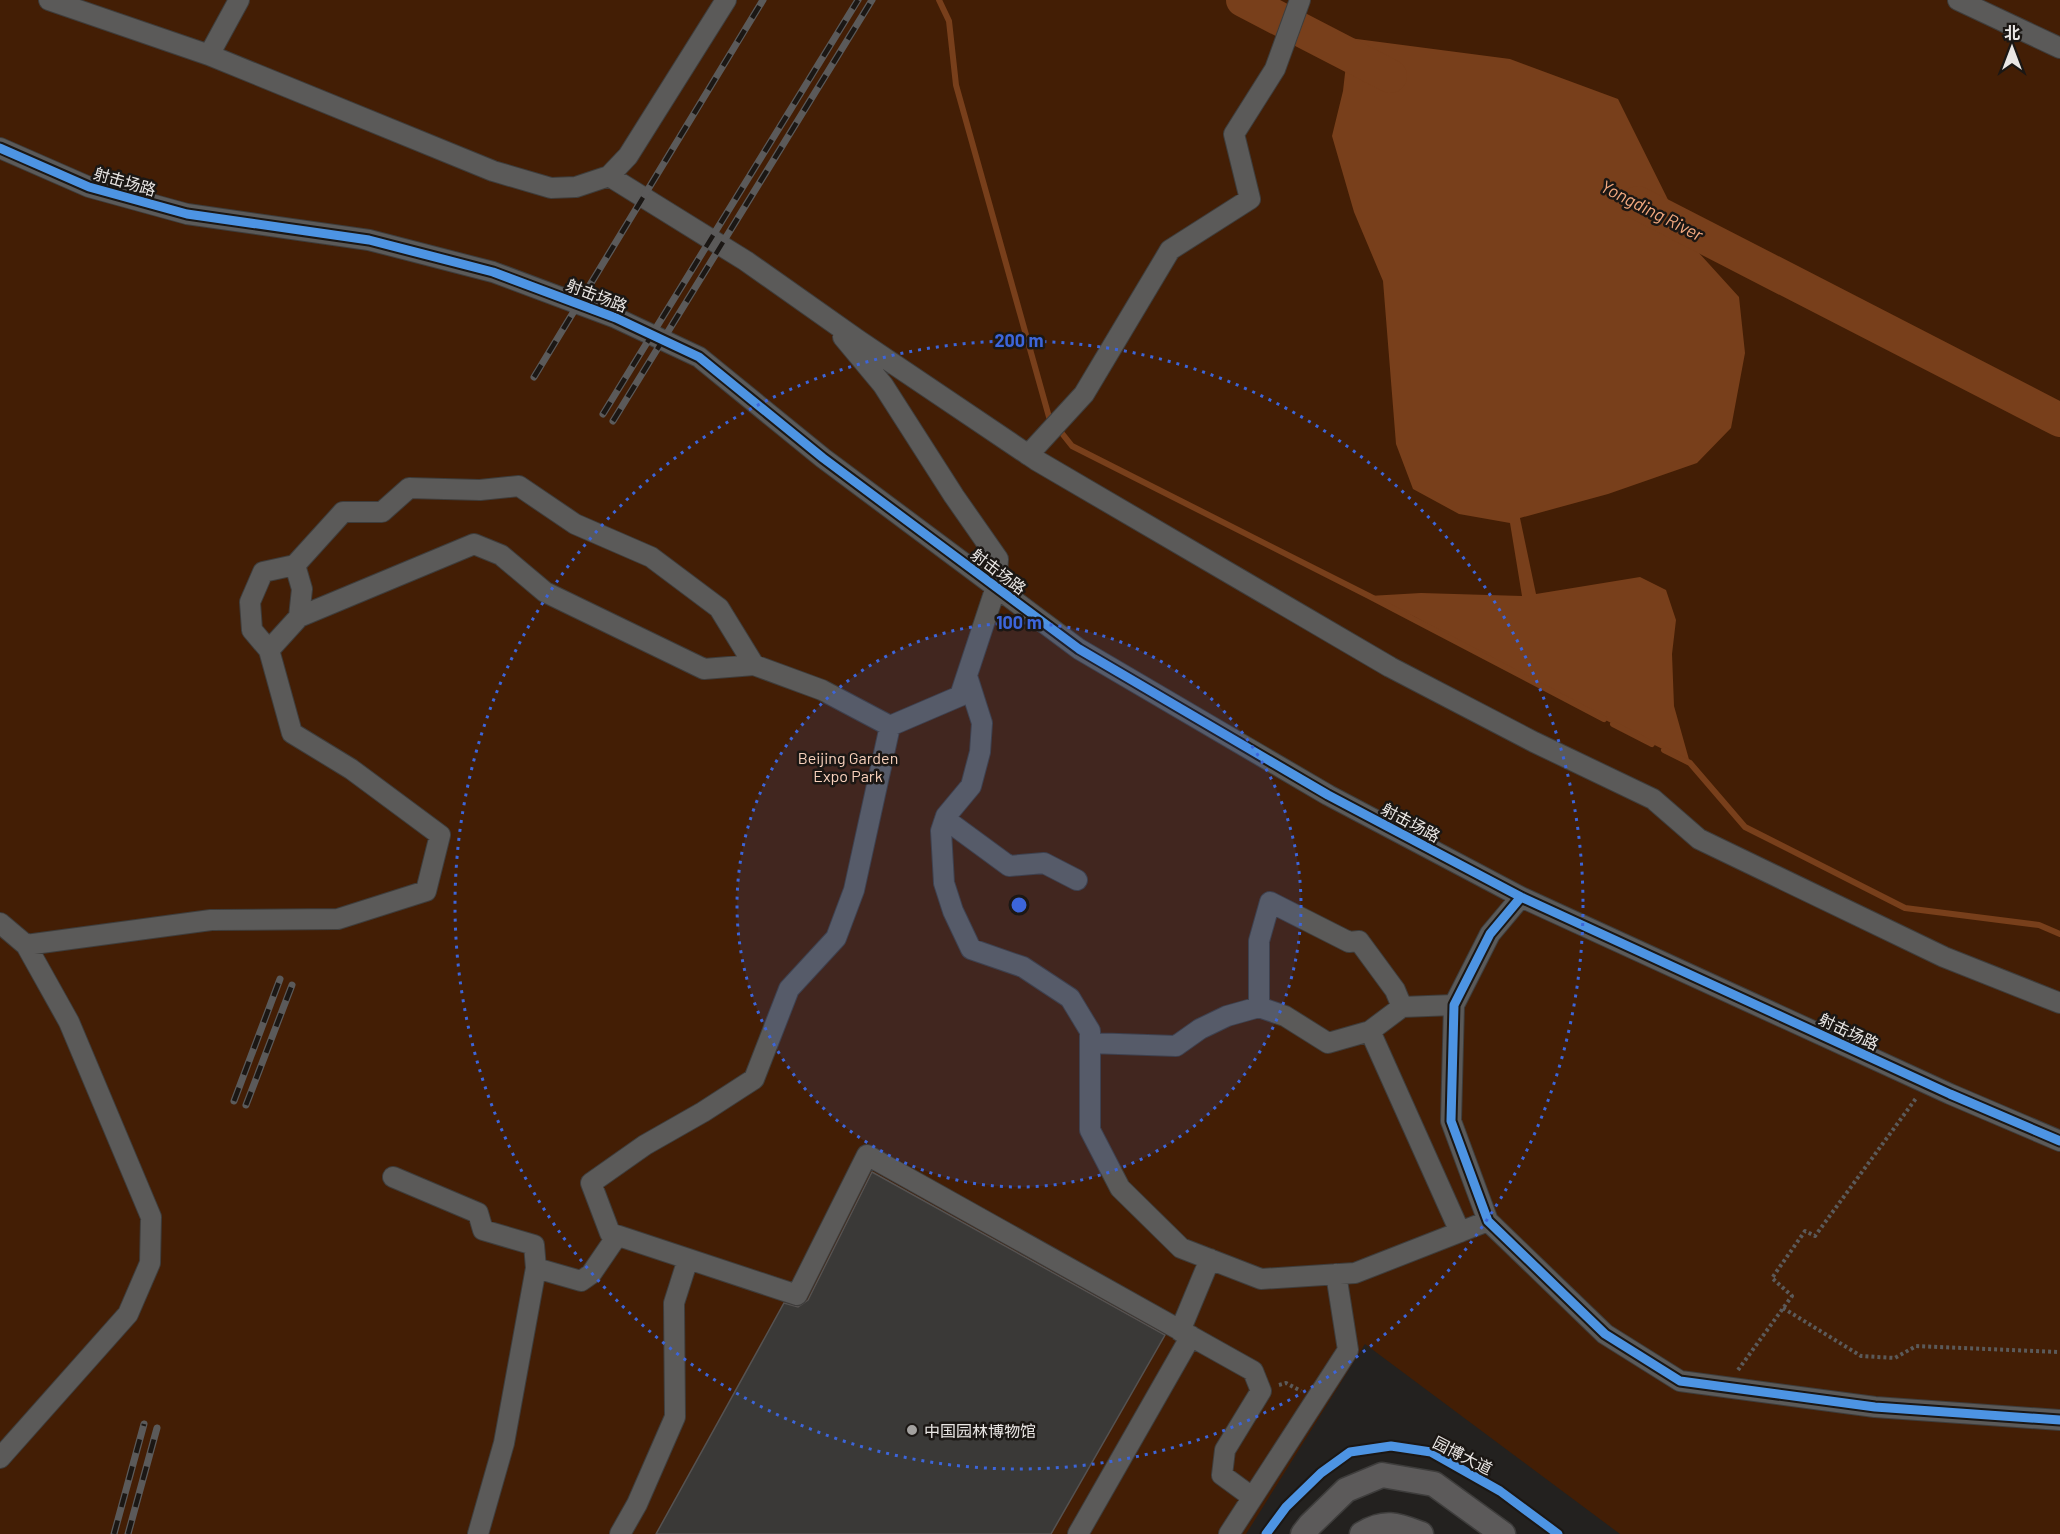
<svg xmlns="http://www.w3.org/2000/svg" width="2060" height="1534" viewBox="0 0 2060 1534" font-family="Barlow,'Noto Sans SC',sans-serif">
<style>
.green{fill:#431e05}
.water{fill:#783f1b}
.lines{fill:none;stroke-linecap:round;stroke-linejoin:round}
.stream{stroke:#783f1b;stroke-width:6}
.river{stroke:#783f1b;stroke-width:34}
.building{fill:#3a3937;stroke:#555251;stroke-width:1.5}
.minor-casing{stroke:#3e3d3c;stroke-width:22}
.major-casing{stroke:#3e3d3c;stroke-width:27}
.path{stroke:#5b5a5a;stroke-width:4;stroke-dasharray:3 3;stroke-linecap:butt}
.minor{stroke:#5b5a59;stroke-width:20}
.major{stroke:#5c5a5a;stroke-width:24}
.rail-casing{stroke:#5b5a5a;stroke-width:7}
.rail{stroke:#1b1714;stroke-width:4.5;stroke-dasharray:14;stroke-linecap:butt}
.cycleway-casing{stroke:#1b1714;stroke-width:13}
.cycleway{stroke:#4d94e3;stroke-width:9}
.ring{fill:none;stroke:#3c65da;stroke-width:3;stroke-dasharray:3 6}
.poi-dot{fill:#a4a2a0;stroke:#1b1714;stroke-width:2}
.labels{text-anchor:middle;dominant-baseline:central;stroke-width:5;stroke-linejoin:round;paint-order:stroke}
.street-label{font-size:16px;fill:#eae7e5;stroke:#1b1714}
.park-label{font-size:16px;fill:#f8d1bc;stroke:#1b1714}
.poi-label{font-size:16px;fill:#eae7e5;stroke:#1b1714;text-anchor:start}
.water-label{font-size:18px;font-style:italic;fill:#f4aa81;stroke:#1b1714}
.centre{fill:#3c65da;stroke:#1b1714;stroke-width:3}
.ring-label{font-size:18px;text-anchor:middle;font-weight:bold;fill:#3c65da;stroke:#1b1714;stroke-width:5;stroke-linejoin:round;paint-order:stroke}
</style>
<rect width="100%" height="100%" fill="#23211f"/>
<!-- green -->
<path class="green" d="M0 0H2060V1534H1620L1365 1344 1246 1534H0Z"/>
<!-- water -->
<path class="water" d="M1349 38 1510 59 1618 99 1689 242 1739 297 1745 353 1731 428 1697 463 1608 494 1520 518 1536 594 1640 577 1666 590 1676 620 1672 654 1674 706 1690 763 1566 700 1415 617 1369 596 1421 593 1522 596 1510 523 1459 514 1413 489 1396 444 1383 281 1354 212 1332 136 1343 91Z"/>
<g class="lines">
<!-- stream -->
<path class="stream" d="M939 0 949 21 956 85 1049 417 1072 446 1369 596 1604 719
M1613 724 1652 744
M1664 750 1690 763 1745 827 1905 908 2039 925 2060 934"/>
<!-- river -->
<path class="river" d="M1243 0 1390 76
M1638 203 2060 420"/>
</g>
<!-- building -->
<path class="building" d="M872 1172 1165 1335 1051 1534H656L784 1303 798 1307 808 1300Z"/>
<g class="lines">
<!-- minor casing -->
<g class="minor-casing">
<path id="minor" d="M49 0 209 55 493 171 551 188 576 187 609 176 746 261 858 340 1036 460 1390 667 1534 742 1653 799 1699 839 1944 957 2060 1003
M1958 0 2060 48
M209 55 239 0
M0 148 89 187 187 214 369 240 493 272 616 318 699 357 823 458 1079 649 1328 795 1521 897 1950 1094 2060 1141
M609 176 628 156 726 0
M843 337 883 385 954 496 998 559 996 587 960 696 890 726 854 890 836 938 789 989 754 1079 703 1112 645 1145 591 1183 610 1233 797 1295 867 1155 1253 1371 1261 1391 1225 1450 1222 1475 1252 1497
M1028 455 1084 394 1170 250 1250 199 1234 134 1275 69 1300 0
M295 565 302 589 299 617
M269 650 252 630 250 602 263 572 295 565 343 512H382L409 488 480 490 519 486 575 524 651 557 719 608 754 665
M967 676 982 723 980 752 971 786 946 816 941 831 944 883 953 911 971 949 1023 967 1070 998 1090 1031V1130L1120 1188 1181 1248 1261 1279 1355 1273 1488 1221
M945 819 1009 866 1044 863 1077 880
M1521 897 1490 934 1454 1005 1451 1121 1488 1221 1605 1334 1680 1381 1875 1407 2060 1420
M0 923 26 945 69 1022 151 1217 150 1263 128 1314 0 1458
M26 945 211 920 338 919 426 891 440 835 351 769 292 733 269 650 299 617 474 544 501 555 545 592 704 669 754 665 822 690 890 726
M1454 1005 1402 1007 1370 1031 1460 1232
M1259 1007V941L1270 902 1349 942 1359 941 1395 990 1402 1007
M1090 1043 1176 1046 1200 1029 1227 1016 1259 1007 1285 1016 1328 1043 1370 1031
M393 1177 478 1213 483 1230 534 1245 536 1268 581 1281 591 1274 617 1236
M1180 1331 1210 1259
M478 1534 504 1443 536 1268
M620 1534 637 1504 675 1417 674 1303 688 1259
M1078 1534 1191 1336
M1229 1534 1348 1350 1336 1274"/>
</g>
<!-- major casing -->
<g class="major-casing">
<path id="major" d="M1303 1534 1310 1525 1346 1490 1382 1475 1434 1484 1503 1534
M1362 1534C1385 1520 1397 1525 1421 1534"/>
</g>
<!-- path -->
<path class="path" d="M1783 1308 1861 1356 1895 1358 1916 1346 2060 1352
M1738 1370 1792 1296 1772 1278 1805 1231 1815 1236 1917 1097
M1279 1385 1286 1383 1301 1391"/>
<!-- minor -->
<use href="#minor" class="minor"/>
<!-- major -->
<use href="#major" class="major"/>
<!-- rail casing -->
<g class="rail-casing">
<path id="rail" d="M534 377 763 0
M603 414 858 0
M613 421 872 0
M234 1101 280 979
M246 1105 292 985
M114 1534 144 1424
M128 1534 157 1428"/>
</g>
<!-- rail -->
<use href="#rail" class="rail"/>
<!-- cycleway casing -->
<g class="cycleway-casing">
<path id="cycleway" d="M0 148 89 187 187 214 369 240 493 272 616 318 699 357 823 458 1079 649 1328 795 1521 897 1950 1094 2060 1141
M1521 897 1490 934 1454 1005 1451 1121 1488 1221 1605 1334 1680 1381 1875 1407 2060 1420
M1266 1534 1286 1507 1321 1473 1350 1452 1391 1446 1431 1452 1500 1491 1558 1534"/>
</g>
<!-- cycleway -->
<use href="#cycleway" class="cycleway"/>
</g>
<!-- distance rings -->
<circle cx="1019" cy="905" r="282" fill="#3c65da" fill-opacity=".12"/>
<g class="ring">
<circle cx="1019" cy="905" r="282"/>
<circle cx="1019" cy="905" r="564"/>
</g>
<!-- markers -->
<circle class="poi-dot" cx="912" cy="1430" r="6"/>
<g class="labels">
<!-- street labels -->
<g class="street-label">
<text transform="translate(125 181) rotate(16)">射击场路</text>
<text transform="translate(597 295) rotate(21)">射击场路</text>
<text transform="translate(999 571) rotate(37)">射击场路</text>
<text transform="translate(1411 822) rotate(28)">射击场路</text>
<text transform="translate(1849 1031) rotate(25)">射击场路</text>
<text transform="translate(1463 1455) rotate(27)">园博大道</text>
</g>
<!-- park labels -->
<g class="park-label">
<text x="848" y="757">Beijing Garden<tspan x="848" dy="18">Expo Park</tspan></text>
</g>
<!-- poi labels -->
<g class="poi-label">
<text x="924" y="1430">中国园林博物馆</text>
</g>
<!-- water labels -->
<g class="water-label">
<text transform="translate(1652 210) rotate(27)">Yongding River</text>
</g>
</g>
<circle cx="1019" cy="905" r="9" class="centre"/>
<g class="ring-label">
<text x="1019" y="347">200 m</text>
<text x="1019" y="629">100 m</text>
</g>
<!-- north arrow -->
<g transform="translate(2012 48)" stroke="#1b1714" stroke-width="4.5" paint-order="stroke">
<path d="M0-4.5L10 22L0 15L-10 22Z" fill="#eae7e5"/>
<text y="-9" font-size="16" font-weight="bold" text-anchor="middle" fill="#eae7e5">北</text>
</g>
</svg>
